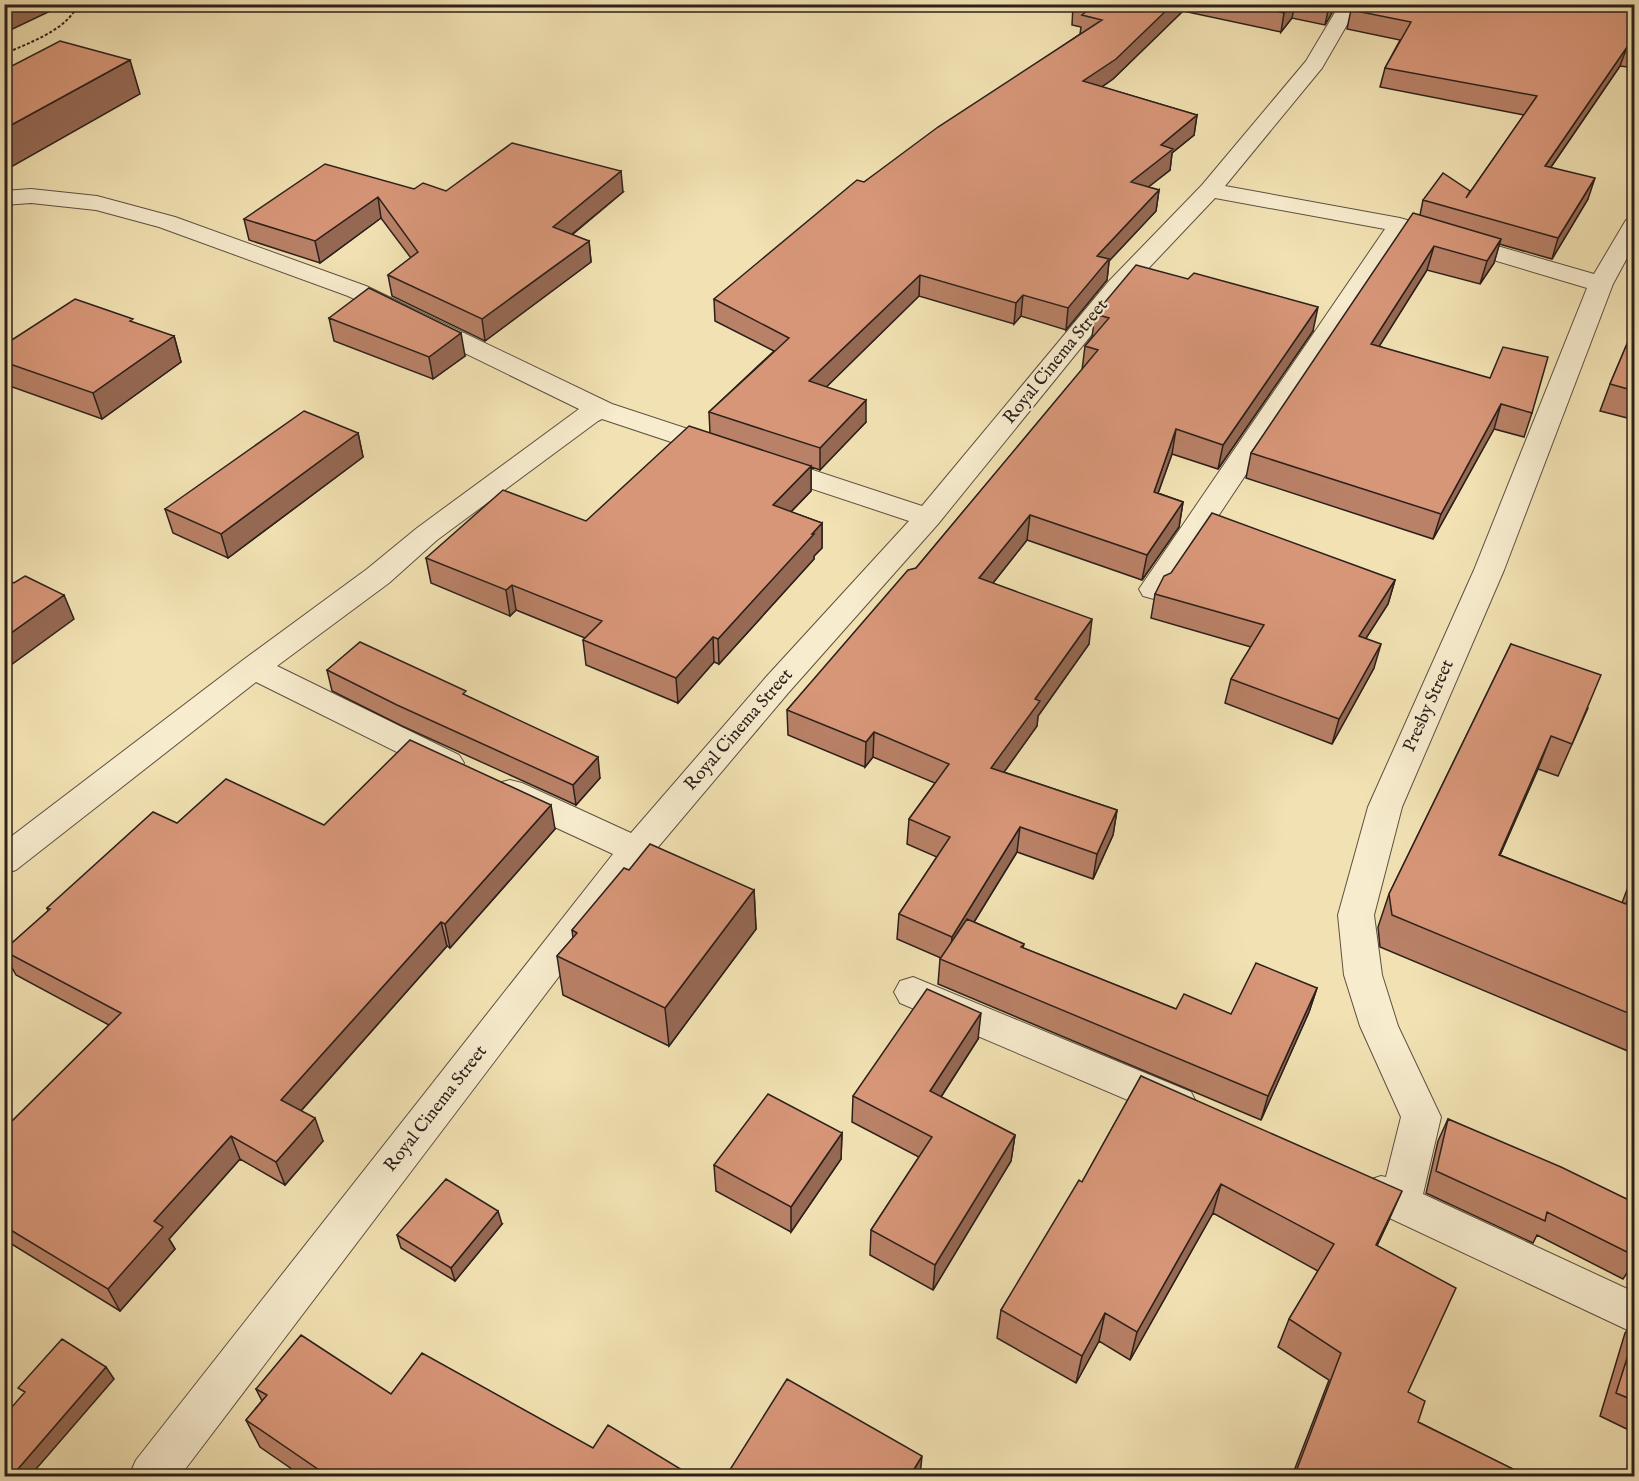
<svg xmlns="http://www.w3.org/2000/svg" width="1639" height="1481" viewBox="0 0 1639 1481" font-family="'IM FELL English',serif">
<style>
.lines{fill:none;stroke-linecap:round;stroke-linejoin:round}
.minor-casing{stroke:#5e5041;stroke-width:2}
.path{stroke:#2c201b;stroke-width:2;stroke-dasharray:3 2;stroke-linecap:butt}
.minor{fill:#f7ecce;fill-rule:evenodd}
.wall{fill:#b98167;stroke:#2c201b;stroke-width:1.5}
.shaded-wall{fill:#966954;stroke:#2c201b;stroke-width:1.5}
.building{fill:#d79678;stroke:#2c201b;stroke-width:1.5}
.labels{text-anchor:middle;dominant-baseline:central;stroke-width:4.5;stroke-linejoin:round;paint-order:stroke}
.street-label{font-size:18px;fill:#2c201b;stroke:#f7ecce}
</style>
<rect width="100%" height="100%" fill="#f2e2b3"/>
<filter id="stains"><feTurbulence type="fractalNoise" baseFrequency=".00333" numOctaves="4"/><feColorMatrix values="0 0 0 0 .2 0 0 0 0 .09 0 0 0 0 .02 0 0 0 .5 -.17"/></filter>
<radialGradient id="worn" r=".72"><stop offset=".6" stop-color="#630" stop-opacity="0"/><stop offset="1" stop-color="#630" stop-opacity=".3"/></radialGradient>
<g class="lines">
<!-- minor casing -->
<g class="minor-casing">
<path id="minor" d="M1340 4H1359L1322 68 1225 186 1400 218 1594 274 1626 220 1634 218V245L1613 284 1504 570 1402 807 1374 915 1382 975 1398 1026 1441 1117 1423 1194 1634 1292V1333L1366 1207 1360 1194 1366 1181 1381 1176 1386 1177 1401 1117 1360 1026 1344 975 1338 915 1368 807 1474 570 1587 288 1406 234 1165 596 1154 599 1143 596 1139 589 1385 229 1215 198 1127 291 938 524 789 692 648 859 180 1476H129L136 1460 613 854 498 801 493 792 498 783 510 780 522 783 631 833 767 676 909 521 602 419 598 421 437 540 389 583 277 666 459 755 464 763 459 771 447 775 435 771 256 682 16 870 4 874V842L243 660 367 569 417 528 579 409 348 296 159 227 96 210 31 203 4 205V191L31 189 97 196 175 217 366 286 612 404 922 506 1109 281 1202 185 1306 61Z
M913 977 1191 1092 1197 1104 1191 1116 1177 1121 900 1003 894 992 900 981Z"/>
</g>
<!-- path -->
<path class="path" d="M4 54C28 43 68 30 78 4"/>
<!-- minor -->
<use href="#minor" class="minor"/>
</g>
<!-- wall -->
<path class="wall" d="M1075 4H1337L1325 25 1292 18 1281 32 1183 11 1113 79 1102 87 1197 115 1194 135 1172 153 1170 170 1148 187 1159 190 1156 211 1109 261 1107 280 1066 330 1021 316 1014 324 919 296 826 387 866 422 820 470 811 467V491L791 512 822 523V548L814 556V559L719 664 714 662 678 703 586 665 583 640 585 638 516 610 510 616 431 583 426 558 586 521 710 433 709 412 774 351 715 321 714 299 864 182 1080 34 1081 27 1072 25 1073 6Z
M1635 4V68L1620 66 1551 167 1588 199 1552 259 1499 244 1494 263 1480 284 1427 270 1379 346 1532 413 1524 437 1494 429 1433 539 1246 478 1251 453 1420 215 1423 200 1469 194 1524 115 1380 87 1385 68 1400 40 1347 29 1351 10Z
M414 189 446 191 623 192 572 235 589 241 591 262 485 341 392 296 388 275 411 258 381 218 320 263 249 240 244 219Z
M1095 314 1313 331 1218 469 1172 454 1158 493 1183 502 1179 527 1142 580 1027 540 993 583 1089 644 1038 716 1037 726 1004 772 1117 810 1113 835 1093 879 1017 852 974 922 1024 944 1023 948 1176 1009 1231 1014 1317 988 1309 1012 1261 1120 938 984 940 959 941 958 897 939 899 914 937 857 907 844 909 819 935 783 873 757 865 767 788 735 787 710 916 568 1082 370 1085 346 1092 337Z
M329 318 465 356 433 379 334 341Z
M1635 325V420L1600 411 1610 384Z
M174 336 181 362 102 419 4 384V345Z
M358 433 363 457 228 558 173 533 165 509Z
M1395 580 1388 604 1366 638 1374 668 1332 744 1225 703 1231 679 1251 647 1151 618 1155 594Z
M1511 644 1588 708 1558 776 1538 769 1500 855 1622 903 1635 868V1054L1380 947 1378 927 1389 894Z
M327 670 466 696 600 778 576 805 402 726 332 691Z
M177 823 324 825 555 829 450 948 447 946 301 1111 323 1141 285 1185 240 1159 169 1239 175 1249 120 1311 10 1243 8 1245 4 1243V1129L109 1025 16 975 4 953V950L48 911 47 908Z
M629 870 754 890 756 929 669 1046 563 995 557 956 573 938 572 930Z
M978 1039 941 1097 1015 1135 1011 1161 933 1290 870 1255 871 1230 919 1157 852 1122 853 1096Z
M1141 1076 1389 1220 1377 1246 1408 1392 1418 1422 1527 1476H1292L1329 1380 1278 1347 1289 1319 1318 1271 1213 1213 1130 1360 1099 1341 1076 1383 997 1338 1001 1310 1082 1182Z
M1448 1119 1635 1203V1261L1623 1279 1537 1235 1533 1243 1426 1193 1438 1141Z
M842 1133 841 1159 791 1232 716 1191 714 1165Z
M502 1224 455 1281 401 1248 397 1235Z
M1635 1320V1433L1600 1416 1625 1333Z
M256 1389 391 1394 593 1448 692 1476H302L260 1447 246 1420 262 1401Z"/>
<!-- shaded-wall -->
<path class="shaded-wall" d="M9 4H65L4 33V7Z
M1173 4H1184L1183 11 1113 79 1081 101 1083 81Z
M1291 4H1295L1292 18 1281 32 1284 13Z
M1330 4H1337L1325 25 1329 6Z
M1627 47 1620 66 1538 186 1545 166Z
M130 60 140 94 4 171V129Z
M1197 115 1194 135 1172 153 1170 170 1128 203 1131 182 1161 145Z
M621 171 623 192 555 248 553 227Z
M1595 178 1588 199 1552 259 1558 238Z
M1159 190 1156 211 1109 261 1107 280 1066 330 1068 308 1097 256Z
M378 197 381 218 320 263 315 241Z
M1501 239 1494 263 1480 284 1487 261Z
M589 241 591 262 485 341 482 319Z
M1434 246 1427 270 1365 369 1371 344Z
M920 275 919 296 810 403 809 381Z
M1023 295 1021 316 1014 324 1016 303Z
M1318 307 1313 331 1218 469 1223 445Z
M461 333 465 356 433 379 429 357Z
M174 336 181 362 102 419 93 393Z
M866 400V422L820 470V448Z
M1501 404 1494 429 1433 539 1441 514Z
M1176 429 1172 454 1150 516 1154 492Z
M358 433 363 457 228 558 221 534Z
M811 466V491L773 530V505Z
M1183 502 1179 527 1142 580 1147 555Z
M1030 515 1027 540 977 603 979 578Z
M822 523V548L814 556V559L719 664 718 639Z
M1395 580 1388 604 1352 660 1359 636Z
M512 585 516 610 510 616 506 590Z
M64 595 74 619 4 670V638Z
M1092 619 1089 644 1038 716 1037 726 989 793 991 768 1035 699Z
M713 637 714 662 678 703 676 678Z
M1381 644 1374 668 1332 744 1339 719Z
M874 732 873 757 865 767 866 742Z
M1551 736 1538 769 1486 887 1499 855Z
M598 757 600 778 576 805 573 785Z
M551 805 555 829 450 948 445 924Z
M1117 810 1113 835 1093 879 1097 854Z
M1020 827 1017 852 950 961 952 937Z
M754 890 756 929 669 1046 665 1008Z
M441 922 447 946 290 1123 281 1100Z
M1317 988 1309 1012 1261 1120 1268 1096Z
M981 1013 978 1039 928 1117 930 1091Z
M315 1118 323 1141 285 1185 276 1162Z
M842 1133 841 1159 791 1232V1207Z
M1015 1135 1011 1161 933 1290 935 1265Z
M231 1136 240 1159 169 1239 175 1249 120 1311 108 1289 154 1221Z
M1221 1184 1213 1213 1130 1360 1137 1332Z
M1402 1191 1389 1220 1363 1274 1376 1245Z
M498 1211 502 1224 455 1281 451 1268Z
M4 1234 10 1243 8 1245 4 1239Z
M1105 1313 1099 1341 1076 1383 1082 1356Z
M106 1367 114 1379 30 1476H18L17 1470Z
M922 1456 920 1476H910Z"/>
<!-- building -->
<path class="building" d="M1075 4H1173L1116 59 1083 81 1197 115 1161 145 1173 149 1131 182 1159 190 1097 256 1109 259 1068 308 1023 295 1016 303 920 275 809 381 866 400 820 448 709 412 789 338 714 299 857 180 864 182 938 127 1102 20 1082 15 1089 9 1073 6Z
M1245 4H1291L1284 13Z
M1354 4H1635V48L1627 47 1545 166 1595 178 1558 238 1423 200 1443 173 1470 191 1466 198 1537 96 1385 68 1411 22 1351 10Z
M60 41 130 60 4 129V70Z
M512 143 621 171 553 227 589 241 482 319 388 275 418 252 378 197 315 241 244 219 325 164 414 189 423 183 446 191Z
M1413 213 1501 239 1487 261 1434 246 1371 344 1490 378 1503 347 1548 357 1532 413 1501 404 1441 514 1251 453Z
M1136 265 1188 279 1194 273 1318 307 1223 445 1176 429 1154 492 1183 502 1147 555 1030 515 979 578 1092 619 1035 699 1040 701 991 768 1117 810 1097 854 1020 827 952 937 899 914 950 837 909 819 949 764 874 732 866 742 787 710 908 570 916 568 1098 350 1085 346 1109 318 1095 314Z
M369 288 461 333 429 357 329 318Z
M75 299 133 319 130 321 174 336 93 393 4 362V345Z
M1635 325V391L1610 384Z
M304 411 358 433 221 534 165 509Z
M689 426 811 466 773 505 822 523 812 534H814L718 639 713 637 676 678 583 640 602 621 512 585 506 590 426 558 503 490 586 521Z
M1212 513 1395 580 1359 636 1381 644 1339 719 1231 679 1264 625 1155 594 1164 576 1171 573Z
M25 576 64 595 4 638V585L10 581 14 583Z
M360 642 466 691 463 694 598 757 573 785 397 705 327 670Z
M1511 644 1601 675 1572 744 1551 736 1499 855 1626 904 1635 880V1016L1392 915 1389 894Z
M410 740 551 805 445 924 441 922 281 1100 315 1118 276 1162 231 1136 154 1221 163 1227 108 1289 4 1226V1129L121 1013 4 951V950L50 909 47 908 153 812 177 823 226 779 324 825Z
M650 844 754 890 665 1008 557 956 577 933 572 930 624 868 629 870Z
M967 919 1024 944 1021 947 1176 1009 1184 994 1231 1014 1256 963 1317 988 1268 1096 940 959Z
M927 989 981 1013 930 1091 1015 1135 935 1265 871 1230 932 1137 853 1096Z
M1141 1076 1402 1191 1376 1245 1456 1288 1408 1392 1425 1401 1418 1422 1527 1476H1310L1297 1469 1341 1353 1289 1319 1334 1244 1221 1184 1137 1332 1105 1313 1082 1356 1001 1310 1079 1180 1082 1182Z
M768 1094 842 1133 791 1207 714 1165Z
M1448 1119 1561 1167 1635 1203V1256L1547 1212 1545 1221 1436 1171Z
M446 1179 498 1211 451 1268 397 1235Z
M1635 1333V1401L1616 1393Z
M301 1335 391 1394 422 1353 593 1448 608 1425 692 1476H328L246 1420 267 1395 256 1389Z
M62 1339 106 1367 17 1470 21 1472 18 1476H4V1416L25 1392 18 1388Z
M787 1379 922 1456 910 1476H726Z"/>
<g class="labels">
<!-- street labels -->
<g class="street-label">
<text transform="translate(1056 362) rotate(-51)">Royal Cinema Street</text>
<text transform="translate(1429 706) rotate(-66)">Presby Street</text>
<text transform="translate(739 730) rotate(-49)">Royal Cinema Street</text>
<text transform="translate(436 1109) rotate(-52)">Royal Cinema Street</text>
</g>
</g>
<!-- margin -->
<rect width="1639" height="1481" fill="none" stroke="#f2e2b3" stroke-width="24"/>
<rect x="6" y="6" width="1627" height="1469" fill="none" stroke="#2c201b" stroke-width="3"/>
<rect x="12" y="12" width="1615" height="1457" fill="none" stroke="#2c201b" stroke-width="1.5"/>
<rect width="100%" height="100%" filter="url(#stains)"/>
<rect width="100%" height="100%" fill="url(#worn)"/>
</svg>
